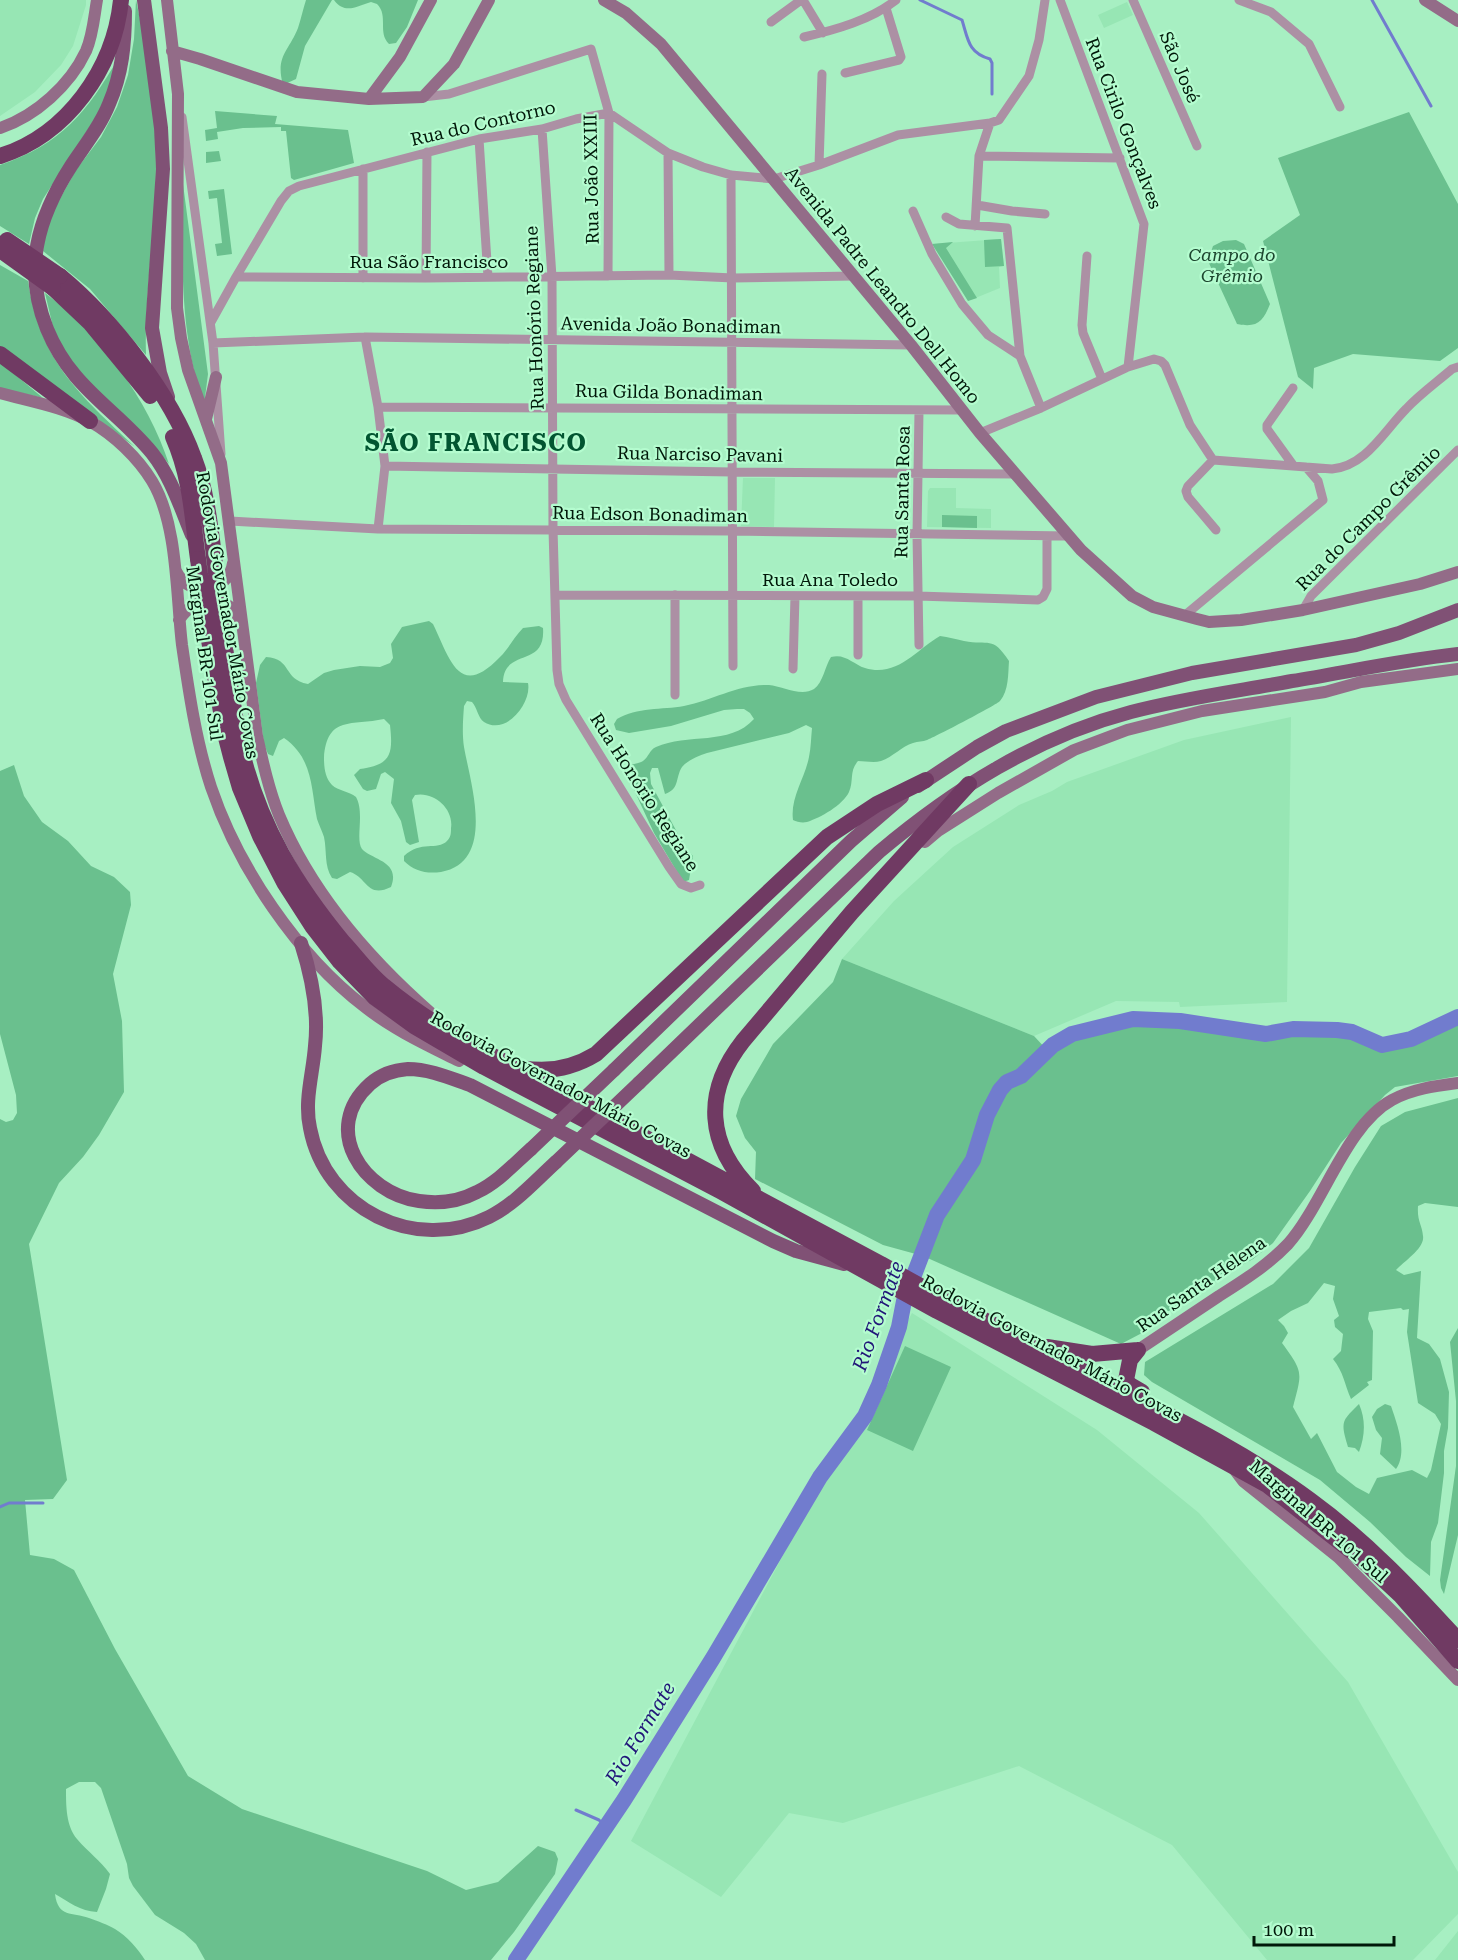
<svg xmlns="http://www.w3.org/2000/svg" width="1458" height="1960" viewBox="0 0 1458 1960" font-family="'Roboto Serif',serif">
<style>
.built{fill:#97e6b4}
.green{fill:#6ac08e;fill-rule:evenodd}
.lines{fill:none;stroke-linecap:round;stroke-linejoin:round}
.stream{stroke:#717cce;stroke-width:3}
.river{stroke:#717cce;stroke-width:16}
.street{stroke:#ac90a4;stroke-width:9}
.secondary{stroke:#936c88;stroke-width:12}
.primary{stroke:#805175;stroke-width:14}
.highway{stroke:#703a63;stroke-width:16}
.primary-bridge{stroke:#805175;stroke-width:14}
.highway-bridge{stroke:#703a63;stroke-width:16}
.labels{text-anchor:middle;dominant-baseline:central;stroke-width:4.5;stroke-linejoin:round;paint-order:stroke}
.street-label{font-size:18px;fill:#001809;stroke:#b4fccf}
.park-label{font-size:18px;font-style:italic;fill:#1c452e;stroke:#b4fccf}
.water-label{font-size:20px;font-style:italic;fill:#211678;stroke:#b4fccf}
.district-label{font-size:24px;font-weight:bold;letter-spacing:1.5px;fill:#025531;stroke:#b4fccf}
</style>
<rect width="100%" height="100%" fill="#a7efc2"/>
<!-- built -->
<path class="built" d="M0 0H86V5L73 46 61 65 35 92 0 116Z
M1127 2 1133 15 1104 28 1098 15Z
M1001 239 1004 266 999 267 1000 288 968 301 933 244Z
M743 478H775L774 527 741 526Z
M930 488H956V508L991 509V528L927 527 928 491Z
M1291 717 1287 1002 1180 1007 1179 1002 1116 1001 1034 1036 842 959 894 901 953 847 1019 805 1052 791 1067 782 1184 740Z
M912 1313 1097 1430 1199 1513 1348 1682 1458 1872V1914L1413 1960H1267L1172 1845 1019 1766 843 1823 789 1813 721 1897 631 1841Z
M1458 1931V1960H1435Z"/>
<!-- green -->
<path class="green" d="M136 0C148 55 156 112 156 168 156 230 144 292 146 355L90 289 43 251 47 222 76 170 101 137 117 107 128 75 134 39Z
M306 0H332L305 46 296 79 283 85C275 56 289 51 298 28 301 19 303 9 306 0Z
M334 0H418L407 27 396 43 389 44C377 32 389 16 377 4L371 2C357 6 345 15 334 0Z
M119 57 105 103 43 199 35 218 29 244 0 226V165C62 144 87 112 119 57Z
M215 111 277 116 275 124 348 130 354 163 294 180 291 178 286 131H281V127L243 128 217 132 218 139 206 141 205 130 217 128Z
M1409 112 1458 204V348L1440 361 1353 354 1314 368 1313 389 1298 377 1263 241 1300 215 1278 158Z
M219 151 221 161 206 163V152Z
M183 184 208 374 204 405C179 334 182 258 183 184Z
M224 189 232 254 217 256 215 244 222 243 217 198 209 199 208 191Z
M1001 239 1004 266 985 267 984 240Z
M1236 240 1244 244 1270 304C1263 322 1257 328 1237 324L1208 261 1213 246 1223 241Z
M953 242 946 248 977 298 968 301 932 244Z
M0 265 28 281C40 361 79 394 135 447L0 347Z
M45 293C99 332 149 401 169 464L143 434 83 378 62 347 53 327Z
M0 362 43 398 0 388Z
M942 515 977 516V528L942 527Z
M429 621 433 624C450 659 459 700 500 657 509 648 514 637 523 628L539 626 543 628C546 669 504 647 503 682L528 683C532 703 506 736 484 722 478 718 477 707 472 702L467 701 464 706C463 720 462 733 464 747 470 782 497 862 441 872 426 874 414 871 404 861V856C421 840 437 851 447 841 451 837 451 833 451 828 454 809 434 791 415 795L412 800 419 842 410 845 406 842 401 821 391 803 394 779 385 772 381 774 376 789 367 791 363 789 354 775 360 769C392 765 393 753 390 725L384 719C352 726 327 715 324 758 324 767 325 778 332 785 338 791 349 791 356 797 365 813 355 839 362 849 372 860 401 861 391 887 367 899 367 877 350 872L337 879 332 878C324 866 327 851 324 837 322 831 319 825 317 819 311 788 313 758 284 738L279 741 273 756 268 754 264 744 256 683 260 665 266 657C293 659 282 679 308 684L324 673 334 670 360 666 380 667 390 663 393 658 391 644 402 627Z
M940 636C949 637 955 639 964 641 989 646 992 635 1009 661 1008 674 1009 690 1000 701 998 704 935 737 927 740 923 742 918 741 913 743 902 746 893 757 881 761 874 763 865 761 858 761 849 771 854 781 849 792 843 805 820 818 807 822 802 823 797 822 793 820 790 798 805 778 809 757 811 747 811 738 812 728L806 725 789 733 707 753C698 756 688 760 682 767 675 778 680 789 665 794L658 768H652L650 773 651 784 685 847 693 856 689 880 683 882 654 833 629 779 630 765C633 764 640 763 643 761 649 757 649 750 656 747 687 733 730 746 754 719L750 713 744 709H737L724 710 671 726 629 733 616 730 614 724 617 719C637 707 662 710 684 706 714 700 738 684 769 685 782 686 801 697 814 689 823 683 825 666 831 657 845 653 853 664 865 668 897 678 917 649 940 636Z
M14 765 24 796 42 822 68 841 91 866 114 877 130 892 131 905 113 974 122 1021 124 1092 99 1135 83 1157 59 1183 29 1244 67 1480 53 1499 25 1500 30 1555 54 1559 74 1570 115 1649 188 1776 242 1809 427 1871 466 1890 498 1882 538 1846 555 1852 558 1859 555 1874 514 1932 491 1960H205L196 1944 184 1933 155 1915 133 1886 129 1878 127 1864 101 1788 95 1782H79L66 1789C66 1806 66 1826 77 1839 88 1852 100 1860 110 1874L106 1889 97 1912C80 1911 69 1902 55 1894 58 1918 72 1912 89 1918 98 1921 108 1925 115 1929 127 1936 138 1949 145 1960H0V1119L6 1122 13 1120 17 1113 16 1095 0 1034V771Z
M842 959 1034 1036 1047 1050 1072 1034 1141 1019 1180 1021 1266 1034 1293 1029 1352 1032 1382 1045 1411 1039 1458 1017V1076L1395 1087 1385 1095 1341 1143 1310 1191 1273 1243 1253 1259 1205 1286 1166 1313 1142 1333 1121 1344 923 1256 883 1245 755 1179 756 1152 745 1138 736 1116 741 1099 773 1044 833 982Z
M1458 1098V1207L1425 1203 1418 1206C1417 1222 1422 1224 1423 1236 1425 1248 1404 1261 1396 1270L1404 1275 1421 1271 1417 1338 1429 1344 1440 1359 1449 1392 1448 1428 1444 1451V1473L1438 1523 1431 1542 1430 1576 1406 1557 1370 1522 1320 1480 1152 1382 1144 1375 1145 1362 1273 1284 1309 1248 1355 1167 1381 1126 1405 1112ZM1324 1283 1335 1286 1333 1299 1339 1316 1334 1320 1335 1327 1343 1334 1341 1351 1333 1359C1344 1373 1344 1383 1351 1399L1369 1385 1367 1382 1372 1380 1373 1331 1368 1319 1369 1312 1401 1308 1403 1310 1409 1309 1407 1332 1418 1403 1435 1414 1441 1424 1431 1470 1427 1478 1412 1470 1377 1478 1369 1494 1356 1487 1337 1472 1317 1433 1311 1439 1293 1407C1302 1372 1304 1373 1282 1343L1288 1333 1284 1326 1278 1320 1291 1311 1308 1303Z
M1458 1328V1535L1444 1594 1441 1588 1440 1580 1456 1466V1401L1450 1342Z
M905 1346 951 1367 913 1451 867 1430Z
M1359 1404C1366 1420 1365 1436 1359 1452L1355 1448 1348 1447C1340 1421 1342 1421 1359 1404Z
M1385 1404 1391 1406C1397 1424 1408 1452 1396 1469L1380 1454 1382 1438 1376 1430 1372 1417 1377 1409Z"/>
<g class="lines">
<!-- stream -->
<path class="stream" d="M920 0 962 20C968 39 968 53 990 59L992 63V94
M1372 0 1431 106
M0 1507 9 1503H43
M576 1810 599 1820 606 1827"/>
<!-- river -->
<path class="river" d="M516 1960 624 1800 713 1658 820 1477 865 1416 879 1385 899 1327 904 1301 937 1215 973 1160 987 1115 1000 1090 1007 1082 1021 1076 1053 1045 1072 1034 1133 1019 1180 1021 1266 1034 1293 1029 1337 1030 1352 1032 1382 1045 1411 1039 1458 1017"/>
<!-- street -->
<path class="street" d="M803 0 823 33
M1060 0 1144 224 1128 367
M1133 0 1197 146
M1239 0 1271 12 1309 44 1340 107
M771 22 801 0
M804 37C835 30 871 20 896 0
M845 73 899 60 901 57 886 8
M423 97 449 94 591 49 609 113 608 276
M182 117 213 343 221 454
M542 129 552 277 553 529 557 670 559 684 566 700 669 867 681 884 691 888 700 885
M479 139 488 277
M668 153 669 275
M979 156 1120 158
M819 165 822 74
M731 175 733 666
M977 205 1012 211 1045 214
M913 211 932 254 962 304 988 335 1020 356
M946 217 959 224 1007 228 1020 356 1041 408
M975 226 979 156 990 123
M1087 256 1082 325 1083 333 1102 379
M236 277 281 201 289 191 299 186 479 139 542 129 576 119 609 113 668 153 703 167 731 175 774 179 819 165 898 135 990 123 999 120 1029 76 1039 40 1045 0
M363 278V169
M426 278 427 152
M211 322 236 277 426 278 669 275 733 278 854 276
M365 337 378 407 385 466 378 529
M213 343 365 337 911 345
M378 407 961 410
M980 433 1041 408 1128 367 1154 359 1161 361 1165 365 1190 425 1213 460 1332 469C1366 466 1384 431 1406 409 1420 394 1437 382 1452 369L1458 367
M1213 460 1188 486 1186 491 1188 497 1216 530
M1293 465 1267 429V425L1293 388
M385 466 732 472 1015 474
M230 521 378 529 732 531 1069 536
M555 595 918 596 1038 600 1043 597 1047 589V537
M1303 610 1311 596 1458 450
M1184 616 1323 500 1318 481 1306 467
M919 645 917 535 919 411
M858 655V596
M793 669 795 596
M675 695V595"/>
<!-- secondary -->
<path class="secondary" d="M167 0 178 94 177 308 181 338 188 370 221 463 257 736C263 763 269 790 279 815 312 894 369 959 432 1014
M604 0 626 13 661 44 911 345 980 433 1081 550 1132 596 1153 607 1197 619 1209 622 1241 620 1303 610 1420 584 1458 572
M1425 0 1458 21
M172 51 200 59 297 92 369 99 423 97 454 64 489 0
M369 99 400 57 431 0
M0 128C36 116 70 85 86 51 93 35 94 17 97 0
M0 393C29 401 64 407 91 422 114 435 138 458 152 481 178 524 176 595 182 645 189 693 196 741 211 787 238 867 297 955 365 1007 394 1030 427 1045 459 1061
M206 419 216 377
M176 571C188 598 229 593 233 563
M179 620C194 596 227 592 240 620
M925 842 938 831 998 793 1074 750 1127 730 1202 711 1325 692 1361 682 1458 669
M1138 1350C1165 1332 1192 1314 1219 1296 1243 1281 1268 1265 1288 1244 1323 1205 1346 1125 1392 1100 1412 1089 1435 1086 1458 1083
M1234 1469 1243 1481 1338 1557 1398 1617 1458 1680"/>
<!-- primary -->
<path class="primary" d="M144 0 161 128 163 169 152 328 160 373 168 397
M125 11C125 44 122 74 109 104 100 127 84 146 71 166 37 219 23 269 47 329 71 388 115 408 152 453 171 477 180 506 192 535
M918 786 977 747 1006 731 1096 697 1192 673 1356 645 1399 633 1458 610
M301 943C312 977 319 1011 315 1046 313 1074 304 1100 310 1128 325 1209 415 1254 489 1217 515 1204 535 1181 556 1162
M614 1070 851 841 902 797
M639 1083 879 852C954 789 1036 737 1131 712 1184 698 1238 691 1292 681 1347 672 1402 660 1458 654
M531 1149C514 1164 498 1182 477 1192 460 1201 439 1204 419 1201 363 1193 320 1129 370 1084 380 1075 394 1070 408 1069 429 1069 450 1078 470 1085L773 1241 796 1251 844 1264"/>
<!-- highway -->
<path class="highway" d="M0 156C67 135 114 69 121 0
M60 276C112 319 171 394 194 458 206 489 210 523 214 556
M53 288 90 323 150 396
M0 354 90 421
M173 437C191 478 192 516 198 559
M223 631C228 671 233 712 242 752 260 826 296 885 344 943 357 957 369 974 384 986 409 1007 435 1024 463 1040L881 1264C958 1308 1036 1347 1114 1387 1181 1421 1249 1455 1310 1500 1365 1540 1412 1589 1458 1640
M208 634 224 730 231 757 240 788 260 836 285 884 312 926 340 962 374 997 414 1026 484 1067 720 1191 937 1311 1154 1423 1267 1485 1360 1558 1401 1596 1458 1661
M522 1068C549 1073 573 1068 596 1054L827 837 877 804 926 780
M753 1191C706 1145 703 1092 743 1041L852 912 969 784
M1047 1347 1092 1354 1138 1350
M1138 1350 1130 1360 1126 1380 1130 1385 1142 1392"/>
<!-- primary-bridge -->
<path class="primary-bridge" d="M531 1149 614 1070
M556 1162 639 1083"/>
<!-- highway-bridge -->
<path class="highway-bridge" d="M7 240 60 276
M0 250 53 288
M214 556 223 631
M198 559 208 634"/>
</g>
<g class="labels">
<!-- street labels -->
<g class="street-label">
<text transform="translate(1180 67) rotate(67)">São José</text>
<text transform="translate(483 123) rotate(-13)">Rua do Contorno</text>
<text transform="translate(1124 123) rotate(69)">Rua Cirilo Gonçalves</text>
<text transform="translate(591 179) rotate(-91)">Rua João XXIII</text>
<text x="429" y="261">Rua São Francisco</text>
<text transform="translate(883 285) rotate(51)">Avenida Padre Leandro Dell Homo</text>
<text transform="translate(534 318) rotate(-92)">Rua Honório Regiane</text>
<text transform="translate(671 325) rotate(1)">Avenida João Bonadiman</text>
<text transform="translate(669 392) rotate(1)">Rua Gilda Bonadiman</text>
<text transform="translate(700 454) rotate(1)">Rua Narciso Pavani</text>
<text transform="translate(902 492) rotate(-89)">Rua Santa Rosa</text>
<text transform="translate(650 514) rotate(1)">Rua Edson Bonadiman</text>
<text transform="translate(1368 518) rotate(-45)">Rua do Campo Grêmio</text>
<text x="830" y="579">Rua Ana Toledo</text>
<text transform="translate(228 615) rotate(80)">Rodovia Governador Mário Covas</text>
<text transform="translate(205 653) rotate(82)">Marginal BR-101 Sul</text>
<text transform="translate(645 792) rotate(57)">Rua Honório Regiane</text>
<text transform="translate(561 1084) rotate(28)">Rodovia Governador Mário Covas</text>
<text transform="translate(1201 1284) rotate(-35)">Rua Santa Helena</text>
<text transform="translate(1052 1348) rotate(28)">Rodovia Governador Mário Covas</text>
<text transform="translate(1319 1521) rotate(41)">Marginal BR-101 Sul</text>
</g>
<!-- park labels -->
<g class="park-label">
<text x="1232" y="254">Campo do<tspan x="1232" dy="21">Grêmio</tspan></text>
</g>
<!-- water labels -->
<g class="water-label">
<text transform="translate(878 1316) rotate(-70)">Rio Formate</text>
<text transform="translate(640 1733) rotate(-59)">Rio Formate</text>
</g>
<!-- district labels -->
<g class="district-label">
<text x="476" y="443">SÃO FRANCISCO</text>
</g>
</g>
<!-- scale -->
<path d="M1254 1936v9h140v-9" fill="none" stroke="#001809" stroke-width="3"/>
<text x="1263" y="1936" font-size="18" fill="#001809" stroke="#b4fccf" stroke-width="4.5" paint-order="stroke">100 m</text>
</svg>
